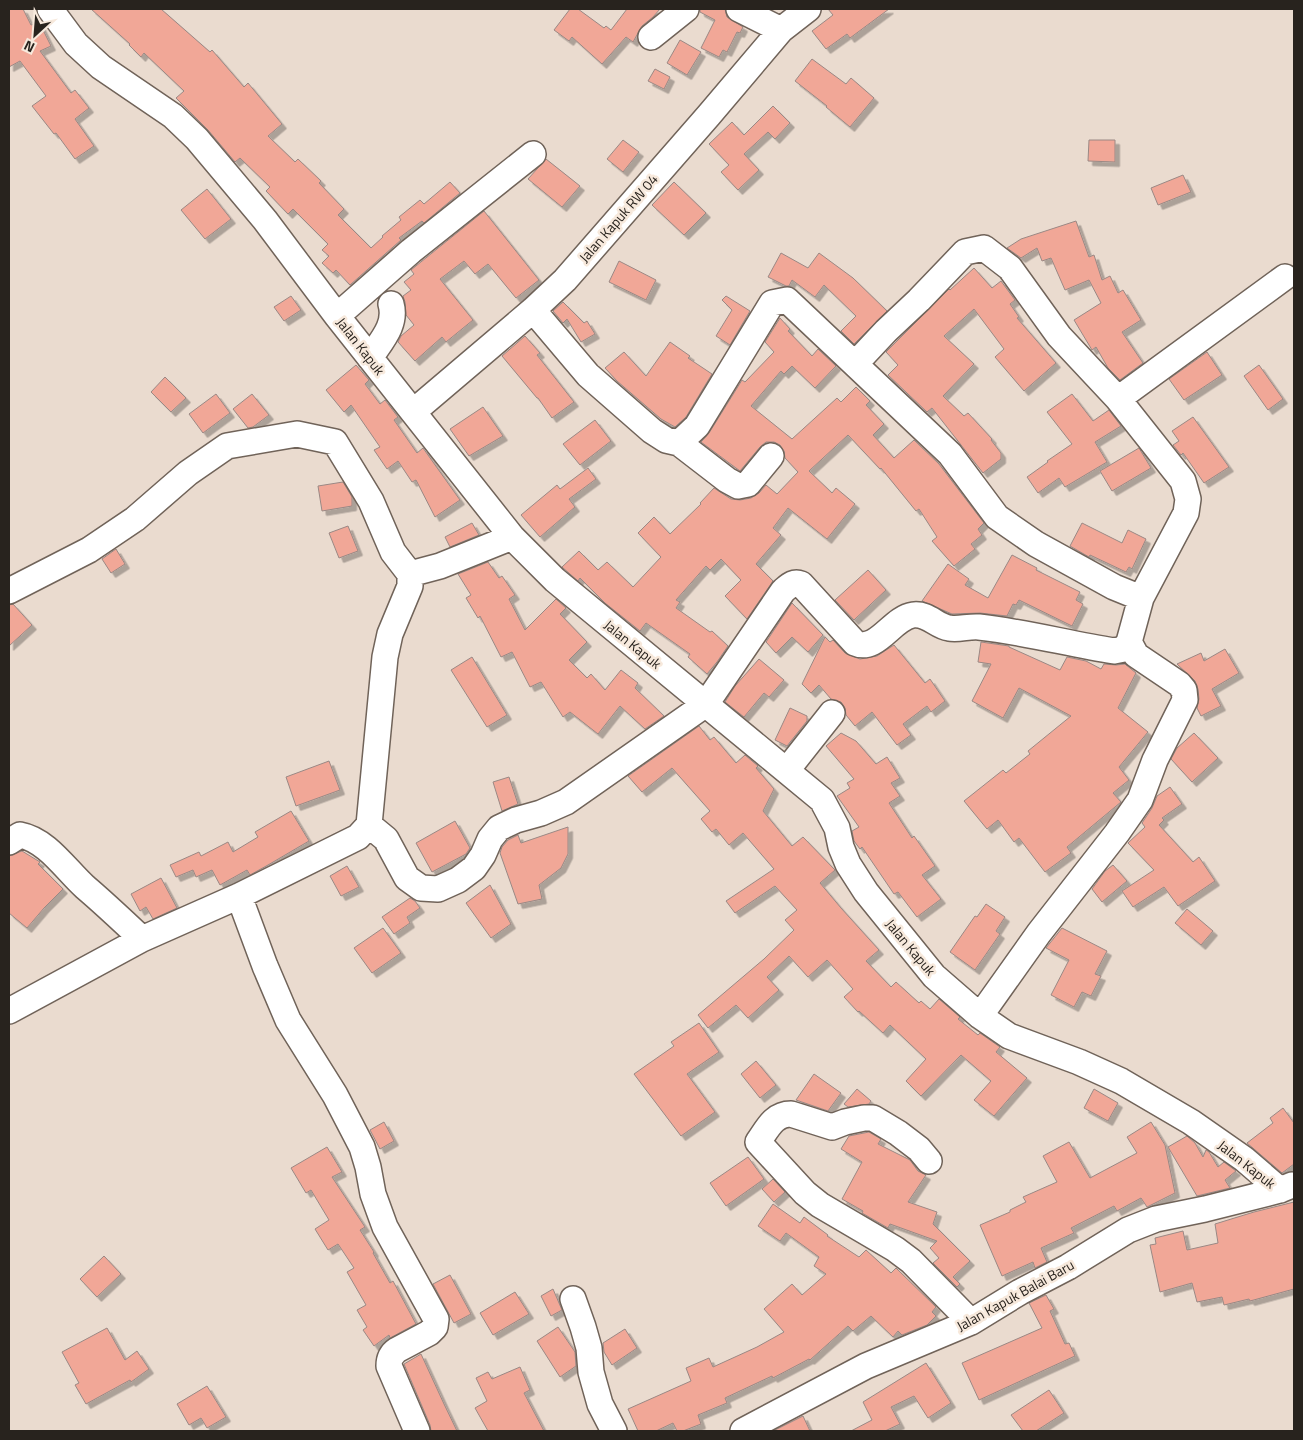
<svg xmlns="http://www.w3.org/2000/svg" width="1303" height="1440" viewBox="0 0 1303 1440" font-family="'Titillium Web',sans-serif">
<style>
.building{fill:#f1a797;stroke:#9a8884;filter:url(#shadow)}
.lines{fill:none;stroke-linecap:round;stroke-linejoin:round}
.minor-casing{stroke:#706359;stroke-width:28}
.minor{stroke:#fff;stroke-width:25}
.labels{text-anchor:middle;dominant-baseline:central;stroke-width:5;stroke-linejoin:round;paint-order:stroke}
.street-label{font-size:14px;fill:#28231e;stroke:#f7e9dc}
</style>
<defs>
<filter id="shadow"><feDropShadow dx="4.5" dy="4.5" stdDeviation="0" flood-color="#0004"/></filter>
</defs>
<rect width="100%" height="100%" fill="#eadbcf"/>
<!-- building -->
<path class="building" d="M9 9H23L31 25 39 22 51 46 40 51 71 93 75 90 89 108 75 119 94 146 75 159 56 133 54 134 32 106 46 96 20 61 9 67Z
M91 9H161L210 52 212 50 244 87 248 83 282 124 268 136 295 162 298 159 321 181 319 183 344 209 338 215 371 248 383 237 382 236 401 220 399 217 420 200 424 204 450 182 460 193 424 223 422 221 399 238 401 240 350 285 336 270 333 273 322 263 329 256 322 250 328 244 293 209 288 214 266 191 270 187 240 158 235 162 208 130 176 98 184 91 144 53 141 57 129 45 130 44Z
M570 9H578L604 28 606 26 611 30 627 9H660L653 17 642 26 633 42 626 37 602 64 572 37 569 41 554 30Z
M700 9H725L727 17 743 27 740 33 737 32 727 52 723 50 719 57 701 48 715 20 700 12Z
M828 9H889L850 38 847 34 826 49 812 31 833 15Z
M680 40 701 52 687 75 667 63Z
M812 59 846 84 851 78 874 98 850 127 826 107 827 106 795 81Z
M655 69 670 77 664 89 648 81Z
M773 106 790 123 775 139 768 132 744 154 759 170 738 190 721 172 729 165 709 144 732 122 744 135Z
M623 140 639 152 623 172 607 159Z
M1089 140H1115V162L1088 161Z
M546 159 580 186 562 207 528 179Z
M1183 175 1191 192 1158 205 1151 188Z
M674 182 706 213 684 235 652 205Z
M207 189 231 219 205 239 181 210Z
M484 211 539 280 516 298 488 264 475 274 464 261 440 279 473 320 446 342 442 337 415 361 398 342 401 336 414 325 406 315 405 302 403 296 411 290 404 282 414 274 411 270Z
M1076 221 1089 257 1094 255 1102 280 1110 276 1118 293 1123 290 1141 320 1122 332 1143 363 1120 380 1108 368 1096 347 1092 350 1074 320 1101 303 1089 280 1065 290 1051 258 1042 261 1037 248 1021 258 1007 248 1021 239Z
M781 253 808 268 819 253 853 278 887 311 854 344 841 331 856 316 824 285 815 297 792 280 789 286H786L768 277Z
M619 261 656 280 646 300 609 282Z
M974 268 992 288 1001 281 1015 300 1010 304 1019 317 1017 318 1056 363 1024 391 995 357 1004 349 974 309 944 336 974 364 943 396 964 416 968 413 992 439 991 440 1001 453V459L983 473 932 408 927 412 888 375 898 365 886 352 949 289 950 290Z
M291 296 301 310 284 321 274 307Z
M726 296 750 311 730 345 716 336 732 310 722 300Z
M563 302 584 323 587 321 595 334 581 342 567 319 563 323 553 311Z
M780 318 790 329 788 331 812 356 818 349 836 366 815 388 792 366 784 374 781 371 751 406 792 439 837 398 841 402 856 387 870 401 866 405 884 424 873 435 894 458 914 440 939 464 984 523 978 529 982 535 971 544 975 549 954 566 932 541 937 537 919 509 916 511 881 468 880 469 848 435 809 471 832 493 836 488 855 504 827 539 788 508 773 528 781 535 756 564 773 581 747 619 725 596 741 580 721 559 710 570 706 566 676 600 680 602 676 608 710 632 712 631 728 646 717 662 707 674 688 657 690 654 646 623 640 631 605 603 580 578 578 581 562 567 579 551 598 570 607 562 633 587 661 557 638 533 654 517 670 534 701 504 700 503 714 488 731 499 740 500 751 498 759 493 766 485 777 494 798 472 785 458 784 451 780 445 774 442H766L760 447 740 471 701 442 709 433 742 380 745 382 774 352 765 342Z
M525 336 540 353 537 355 574 402 552 418 538 398H537L502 356Z
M670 342 690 356 688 358 712 374 686 417 675 427 661 419 617 381 605 368 624 352 646 376Z
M1207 352 1222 375 1184 400 1169 379Z
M356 365 369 380 365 384 380 404 385 400 398 417 394 420 417 453 423 448 460 500 435 517 416 480 412 482 398 461 387 469 374 450 380 447 351 405 344 412 326 390Z
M1259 365 1283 399 1268 410 1244 376Z
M165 377 186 398 171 412 151 392Z
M216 394 230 413 203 433 189 414Z
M252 394 269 415 253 427 248 428 233 409Z
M1072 394 1093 421 1109 410 1121 426 1095 442 1107 462 1065 487 1059 478 1038 493 1027 477 1048 462 1047 461 1072 444 1047 412Z
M483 407 503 436 469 456 450 429Z
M1193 417 1229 467 1204 483 1183 453 1181 455 1173 445 1179 441 1172 431Z
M595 420 611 441 580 465 563 444Z
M1139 448 1151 468 1112 491 1100 471Z
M588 468 596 479 569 499 575 507 540 537 521 515 557 485 560 489Z
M343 482 352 497V506L322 511 318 486Z
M472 523 479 535 450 547 445 537Z
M1082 523 1122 543 1128 530 1146 539 1132 569 1129 567 1126 572 1090 555 1089 557 1070 546Z
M348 526 358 551 339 558 329 533Z
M116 549 125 564 111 573 102 559Z
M1012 555 1037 568 1036 570 1080 592 1076 600 1083 604 1072 626 1019 600 1016 605 1013 604 1007 616 980 613 952 614 922 601 948 564 969 579 965 585 988 598Z
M488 562 499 578 502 576 515 595 509 599 525 630 556 599 566 608 560 614 587 642 569 660 587 678 591 674 605 690 621 670 638 683 635 688 664 716 645 729 620 706 598 734 570 712 563 717 541 682 530 687 512 652 501 657 480 616 478 618 466 598 471 595 458 574Z
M868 570 886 590 854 620 835 600Z
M792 603 823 635 808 652 792 637 776 653 766 642Z
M13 604 32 625 9 646V605Z
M825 637 830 642 833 640 845 653 860 659 877 656 894 645 925 683 930 679 945 701 931 712 927 706 903 724 911 735 897 745 872 712 855 726 846 715 845 708 841 702 831 699 819 685 811 693 802 684Z
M981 642 1009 646V647L1060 670 1067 657 1086 661 1101 669 1104 664 1116 665 1125 664 1136 673 1118 708 1148 732 1119 767 1129 780 1113 793 1121 802 1067 847 1071 853 1045 872 1019 838 1014 842 998 820 987 829 964 801 1003 770 1006 773 1030 754 1028 751 1071 716 1019 688 1003 718 972 701 991 664 978 662Z
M1225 649 1239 673 1212 689 1221 706 1201 716 1197 708 1199 699 1198 689 1195 681 1177 664 1201 653 1204 661Z
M472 657 507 715 487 727 451 670Z
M759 659 784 680 769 697 764 693 744 717 725 702 735 686Z
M790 708 807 716V721L787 746 775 740Z
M699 726 710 740 714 737 736 763 745 755 758 766 756 768 774 789 763 811 792 846 803 837 835 870 820 883 841 908 879 950 866 961 891 987 896 982 919 1003 921 1001 930 1009 939 999 960 1017 958 1019 978 1035 980 1033 1000 1047 996 1052 1027 1078 994 1116 974 1100 991 1081 961 1055 921 1096 906 1081 926 1059 890 1025 883 1033 859 1011 858 1012 844 997 853 989 827 960 808 977 789 956 767 977 779 990 748 1018 736 1005 708 1028 698 1015 764 959 794 930 785 920 797 910 775 886 735 913 726 901 774 869 743 833 729 845 716 829 712 832 701 819 710 811 672 768 642 792 628 776Z
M841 733 856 741 876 764 887 757 900 778 891 783 900 796 889 803 912 838 914 836 935 866 922 875 941 899 917 917 898 892 894 894 862 847 860 849 854 841 852 831 859 827 837 796 850 788 847 783 854 779 826 746Z
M1194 733 1218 758 1192 782 1171 759 1177 748Z
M329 761 340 790 296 806 286 777Z
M509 777 518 804 502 811 493 782Z
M1170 787 1182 804 1162 818 1164 820 1159 825 1193 862 1199 857 1215 881 1178 906 1164 887 1133 907 1122 891 1154 870 1128 843 1145 827 1142 823 1152 808 1157 796Z
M291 811 309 841 268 865 250 875 247 870 220 885 212 870 196 877 193 870 176 877 170 865 199 852 201 856 228 842 233 852 258 837 255 832Z
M455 821 470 848 466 854 432 872 416 843Z
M568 827V854L561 868 539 885 542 899 518 904 500 853 502 847 508 840 518 835 521 843Z
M22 851 40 862 38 864 63 889 44 908 27 928 9 913V856Z
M1113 865 1127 881 1102 902 1092 889 1105 871Z
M347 866 359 887 341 896 330 876Z
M161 878 177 908 153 919 146 907 140 911 131 894Z
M490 885 511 924 491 938 466 903Z
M410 898 415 901 420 908 407 917 410 923 394 934 382 917Z
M986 904 1005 917 996 931 1000 934 975 970 950 952 975 916 977 917Z
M1187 909 1213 931 1201 945 1175 923Z
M383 928 401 953 372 973 354 948Z
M1062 928 1107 951 1095 974 1101 976 1091 996 1082 992 1074 1007 1051 995 1069 960 1046 948Z
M699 1023 719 1052 687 1074 715 1112 681 1136 634 1074 674 1046 671 1042Z
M756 1061 776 1085 760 1098 741 1074Z
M814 1074 841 1093 828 1111 796 1100Z
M857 1089 871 1101 869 1104 848 1107 844 1104Z
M1094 1089 1118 1103 1108 1121 1084 1108Z
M1283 1108 1294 1123V1164L1282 1173 1247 1143 1273 1123 1270 1118Z
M384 1122 394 1141 380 1149 370 1130Z
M1151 1122 1165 1145 1175 1193 1147 1207 1141 1198 1117 1211 1114 1206 1071 1228 1074 1233 1041 1248 1047 1262 1035 1268 1033 1262 1002 1276 980 1225 1010 1212V1210L1026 1202 1023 1197 1057 1182 1043 1156 1069 1142 1090 1178 1137 1153 1127 1137Z
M869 1132 881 1139 878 1144 910 1160 918 1171 926 1175 908 1202 937 1212 933 1224 970 1261 953 1277 960 1284 957 1287 933 1263 939 1258 930 1248 937 1241 890 1224 888 1228 862 1213 863 1211 842 1199 862 1162 841 1149 849 1136Z
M1187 1136 1195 1143 1203 1157 1206 1150 1209 1152 1218 1167 1224 1162 1236 1171 1225 1180 1230 1188 1197 1196 1168 1147Z
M327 1147 342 1172 332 1177 365 1227 360 1230 374 1252 373 1253 390 1283 393 1281 416 1324 390 1338 389 1335 374 1346 363 1330 367 1327 357 1310 366 1305 347 1272 354 1268 338 1244 328 1250 315 1229 329 1220 311 1190 306 1193 291 1168Z
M748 1157 764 1179 726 1206 710 1183Z
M773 1179 785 1192 774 1202 762 1189Z
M1294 1202V1289L1250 1301 1249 1299 1224 1305 1222 1297 1197 1302 1192 1283 1160 1292 1150 1245 1156 1244 1155 1238 1183 1231 1187 1250 1218 1243 1215 1224 1254 1212Z
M773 1204 800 1223 804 1217 828 1235 827 1236 859 1257 866 1250 891 1273 896 1268 936 1307 932 1312 936 1316 927 1325 902 1335 898 1331 893 1337 871 1316 853 1331 848 1326 810 1360 809 1359 773 1378 772 1376 725 1398 727 1403 698 1415 701 1424 683 1431H677L673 1423 656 1431H638L628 1409 691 1381 686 1368 709 1358 713 1367 757 1347 784 1332 764 1309 792 1284 802 1295 826 1274 814 1266 819 1257 786 1233 780 1241 758 1226Z
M104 1256 121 1274 97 1297 80 1279Z
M450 1275 471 1314 454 1323 433 1284Z
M553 1289 562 1310 551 1316 541 1296Z
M515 1292 529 1314 493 1335 480 1313Z
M1046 1295 1054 1309 1050 1311 1065 1344 1069 1343 1075 1356 979 1400 962 1363 1042 1328 1029 1303Z
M558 1327 575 1352 576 1366 560 1377 537 1341Z
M107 1328 125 1360 137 1351 149 1369 131 1382 130 1380 86 1404 75 1385 79 1383 62 1352Z
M625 1329 637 1348 612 1365 604 1352 603 1343Z
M421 1354 444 1404 457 1431H431L430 1425 404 1364Z
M926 1363 951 1403 928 1418 914 1396 891 1407 900 1424 885 1431H851L872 1420 863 1402Z
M520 1367 530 1390 524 1393 544 1431H488L475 1408 487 1401 476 1378 488 1372 492 1379Z
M207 1386 226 1417 207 1428 201 1418 189 1425 177 1404Z
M1049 1390 1064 1413 1036 1431H1023L1011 1415Z
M803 1416 810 1431H773Z"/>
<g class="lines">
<!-- minor casing -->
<g class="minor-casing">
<path id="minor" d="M50 9 76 44 101 67 173 116 197 139 265 220 337 316 512 537 555 580 822 800 837 828 841 847 848 864 866 892 934 976 980 1016 1009 1036 1079 1062 1121 1081 1191 1122 1244 1159 1280 1190
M739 9 781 30
M651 37 686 9
M533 310 588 375 652 431 666 440 679 443 697 426 772 303 787 300 950 454 997 517 1036 544 1114 587 1141 598
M337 316 411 251 533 154
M370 358C381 341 397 325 391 304
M856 363 886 331 919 300 965 252 984 248 1010 268 1059 336 1118 399 1183 481 1188 499 1186 513 1141 598 1129 642 1136 655 1179 684 1184 690 1185 700 1155 760 1140 800 1117 833 1039 933 980 1016
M1118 399 1285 277
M413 412 533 310 565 280 709 115 781 30 808 9
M679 443 727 480 738 486 748 484 771 456
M410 574 440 566 512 537
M9 591 89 550 135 519 188 473 227 446 297 434 335 442 371 501 393 552 410 574V586L390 634 385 657 369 825
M787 770 832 713
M9 842 20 835C47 840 66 870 85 887 105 904 124 922 142 939
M239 896 265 966 288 1020 335 1095 362 1147 368 1167 373 1194 385 1227 436 1319 435 1327 429 1333 397 1350C391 1354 389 1359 389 1366L417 1431
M9 1011 142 939 239 896 358 837 369 825 386 839 407 878 421 888 438 889 458 880 474 868 483 855 490 839 499 828 516 820 541 813 566 802 706 704 783 591C789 586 793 581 801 584L855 643C877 653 892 618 913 615 928 613 936 626 949 628 958 630 969 626 979 627 1025 632 1069 644 1114 651L1124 649 1129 642
M929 1161 919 1149 898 1133 873 1118H864L845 1122 832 1127 791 1114C773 1114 767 1130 758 1142L805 1193 820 1205 895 1249 911 1261 971 1322
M573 1299 583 1327 589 1348 591 1372 600 1404 614 1431
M743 1431 866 1366 971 1322 1020 1292 1068 1267 1128 1230 1156 1219 1205 1209 1280 1190 1292 1185"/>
</g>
<!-- minor -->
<use href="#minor" class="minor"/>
</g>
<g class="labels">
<!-- street labels -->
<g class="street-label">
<text transform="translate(618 218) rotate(-49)">Jalan Kapuk RW 04</text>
<text transform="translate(361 346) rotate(52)">Jalan Kapuk</text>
<text transform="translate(633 644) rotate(39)">Jalan Kapuk</text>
<text transform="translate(911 947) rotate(50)">Jalan Kapuk</text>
<text transform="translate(1247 1164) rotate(38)">Jalan Kapuk</text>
<text transform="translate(1015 1295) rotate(-29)">Jalan Kapuk Balai Baru</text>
</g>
</g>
<!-- border -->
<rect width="1303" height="1440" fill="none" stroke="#28231e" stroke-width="20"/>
<!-- north arrow -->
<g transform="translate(35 35) rotate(206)" stroke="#f7e9dc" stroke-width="4" paint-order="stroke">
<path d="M0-4L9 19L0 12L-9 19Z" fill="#28231e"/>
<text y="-8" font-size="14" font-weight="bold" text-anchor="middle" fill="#28231e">N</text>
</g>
</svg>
